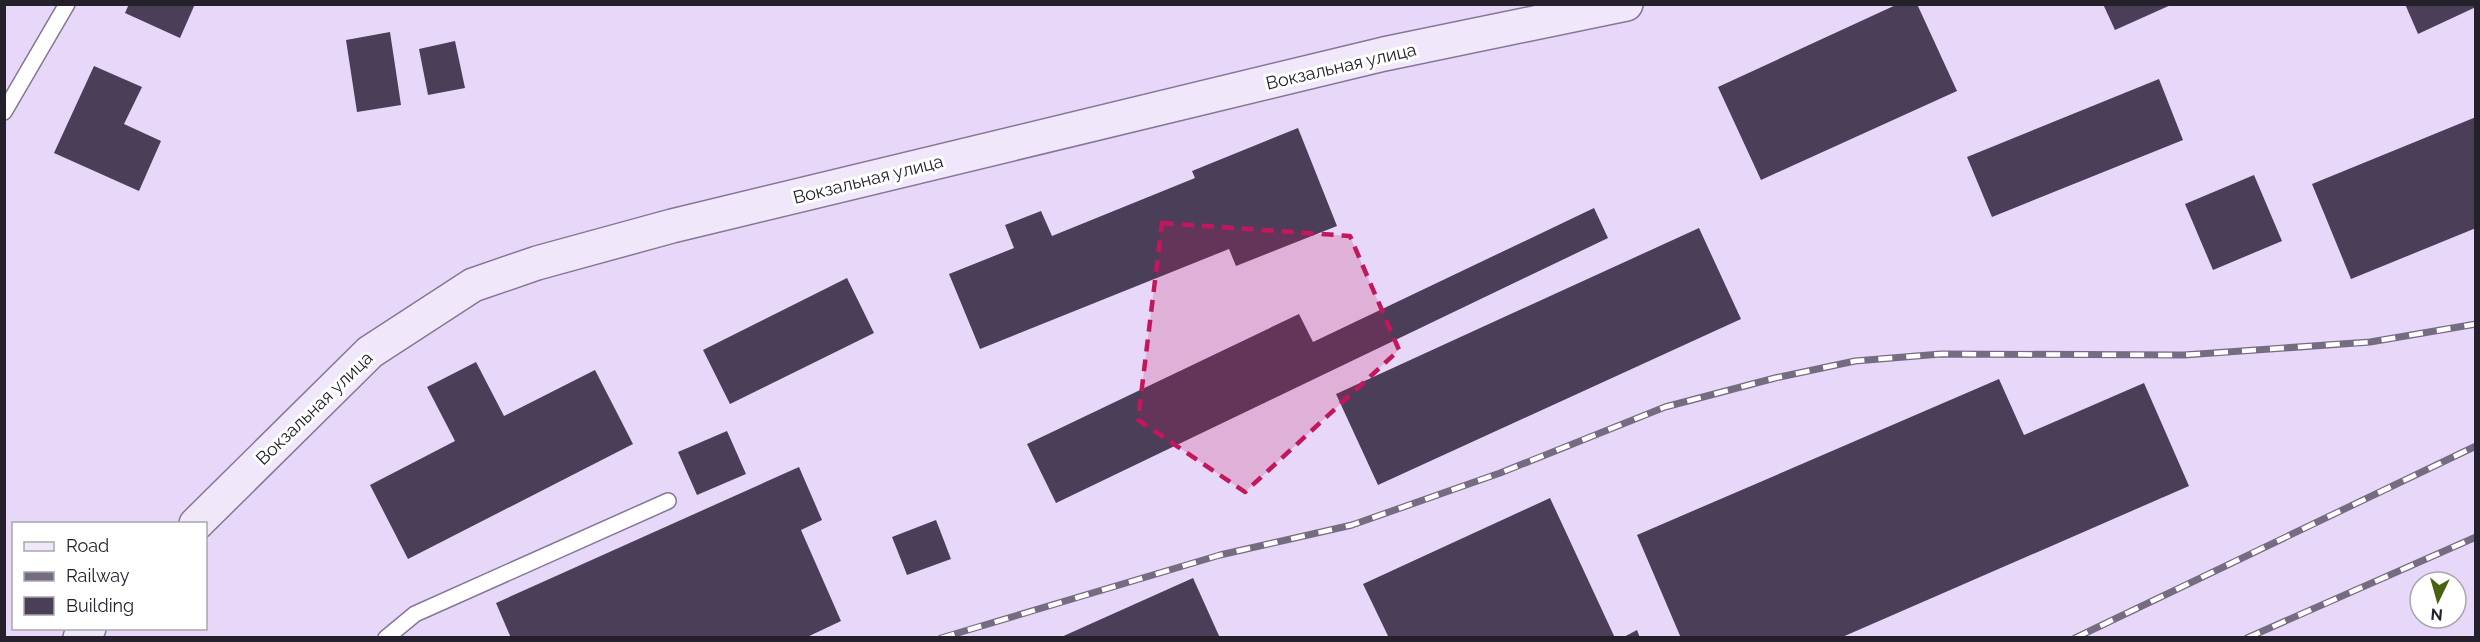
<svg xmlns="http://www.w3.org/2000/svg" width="2480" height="642" viewBox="0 0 2480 642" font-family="Raleway,sans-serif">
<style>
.building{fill:#4b3e59}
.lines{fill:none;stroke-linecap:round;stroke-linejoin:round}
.lane-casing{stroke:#857794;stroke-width:18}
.secondary-casing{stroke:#857794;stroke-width:36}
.lane{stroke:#fff;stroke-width:15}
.secondary{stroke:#f1e7fb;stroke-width:33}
.rail-casing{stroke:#766c81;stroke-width:7}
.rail{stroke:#fff;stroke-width:4.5;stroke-dasharray:14;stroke-linecap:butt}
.marked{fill:#c2185b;fill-opacity:0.2;stroke:#c2185b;stroke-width:4.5;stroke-dasharray:12 8;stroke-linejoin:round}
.labels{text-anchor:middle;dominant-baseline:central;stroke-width:6;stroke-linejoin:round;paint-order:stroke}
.street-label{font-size:18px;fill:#26202c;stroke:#fff}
</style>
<rect width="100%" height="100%" fill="#e7d8f9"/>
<!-- building -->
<path class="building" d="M129 4H195L180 38 125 13Z
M1898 4H1917L1957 91 1761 180 1718 87Z
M2103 4H2173L2115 30Z
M2405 4H2476V7L2418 34Z
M390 32 401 105 357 112 346 40Z
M455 41 465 88 428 95 419 49Z
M94 66 142 87 124 124 161 141 139 191 54 153Z
M2159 79 2183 140 1992 217 1967 157Z
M2476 117V228L2351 279 2312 184Z
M1298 128 1337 226 1236 266 1229 249 980 349 949 274 1014 248 1005 225 1041 211 1052 236 1195 178 1192 171Z
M2254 175 2282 241 2213 270 2185 204Z
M1594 208 1608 238 1056 503 1027 444 1299 314 1313 342Z
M1699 228 1741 319 1378 485 1336 394Z
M847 278 874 333 730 404 703 350Z
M476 362 504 416 595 370 633 444 408 559 370 485 455 441 427 387Z
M1999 379 2024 435 2144 383 2189 486 1840 638H1681L1637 535Z
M727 431 746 474 697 495 678 452Z
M799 467 822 520 801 530 841 621 805 638H511L496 603Z
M1550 498 1615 638H1389L1363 584Z
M936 520 951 559 907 575 892 537Z
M1193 578 1220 638H1059Z
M1637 630 1640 638H1622Z"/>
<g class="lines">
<!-- lane casing -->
<g class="lane-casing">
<path id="lane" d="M4 112 67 4
M386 638 415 614 668 501"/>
</g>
<!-- secondary casing -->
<g class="secondary-casing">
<path id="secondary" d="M196 524 370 352 473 285 537 263 672 226 1384 54 1626 4
M80 638 89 628"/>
</g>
<!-- lane -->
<use href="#lane" class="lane"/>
<!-- secondary -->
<use href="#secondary" class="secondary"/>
<!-- rail casing -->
<g class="rail-casing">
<path id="rail" d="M941 638 1220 555 1352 525 1500 473 1665 407 1775 378 1855 361 1941 354 2184 355 2370 342 2476 324
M2075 638 2476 446
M2247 638 2476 537"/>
</g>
<!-- rail -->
<use href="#rail" class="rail"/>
</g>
<!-- marked area -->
<path class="marked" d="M1162 223 1350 236 1399 350 1245 492 1138 420Z"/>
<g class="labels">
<!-- street labels -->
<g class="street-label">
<text transform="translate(1341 66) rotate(-13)">Вокзальная улица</text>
<text transform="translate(868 179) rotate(-14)">Вокзальная улица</text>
<text transform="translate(314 408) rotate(-44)">Вокзальная улица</text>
</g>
</g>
<!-- border -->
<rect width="2480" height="642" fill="none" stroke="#26202c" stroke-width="12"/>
<!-- legend -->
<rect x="12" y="522" width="195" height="108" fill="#ffffff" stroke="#a8a6ab" stroke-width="1.5"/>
<rect x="24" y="542" width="30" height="9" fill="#f1e7fb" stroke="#a8a6ab" stroke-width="1.5"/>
<text x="66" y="552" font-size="18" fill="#26202c">Road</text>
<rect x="24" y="572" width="30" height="9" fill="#766c81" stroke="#a8a6ab" stroke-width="1.5"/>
<text x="66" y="582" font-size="18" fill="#26202c">Railway</text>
<rect x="24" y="597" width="30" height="18" fill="#4b3e59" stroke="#a8a6ab" stroke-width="1.5"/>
<text x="66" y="612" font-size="18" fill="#26202c">Building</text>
<!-- north arrow -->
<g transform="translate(2438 600) rotate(185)"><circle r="28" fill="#ffffff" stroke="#a8a6ab" stroke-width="1.5"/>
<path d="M0-4.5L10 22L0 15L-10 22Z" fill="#486213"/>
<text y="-9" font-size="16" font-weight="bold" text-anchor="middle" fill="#26202c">N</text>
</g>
</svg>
